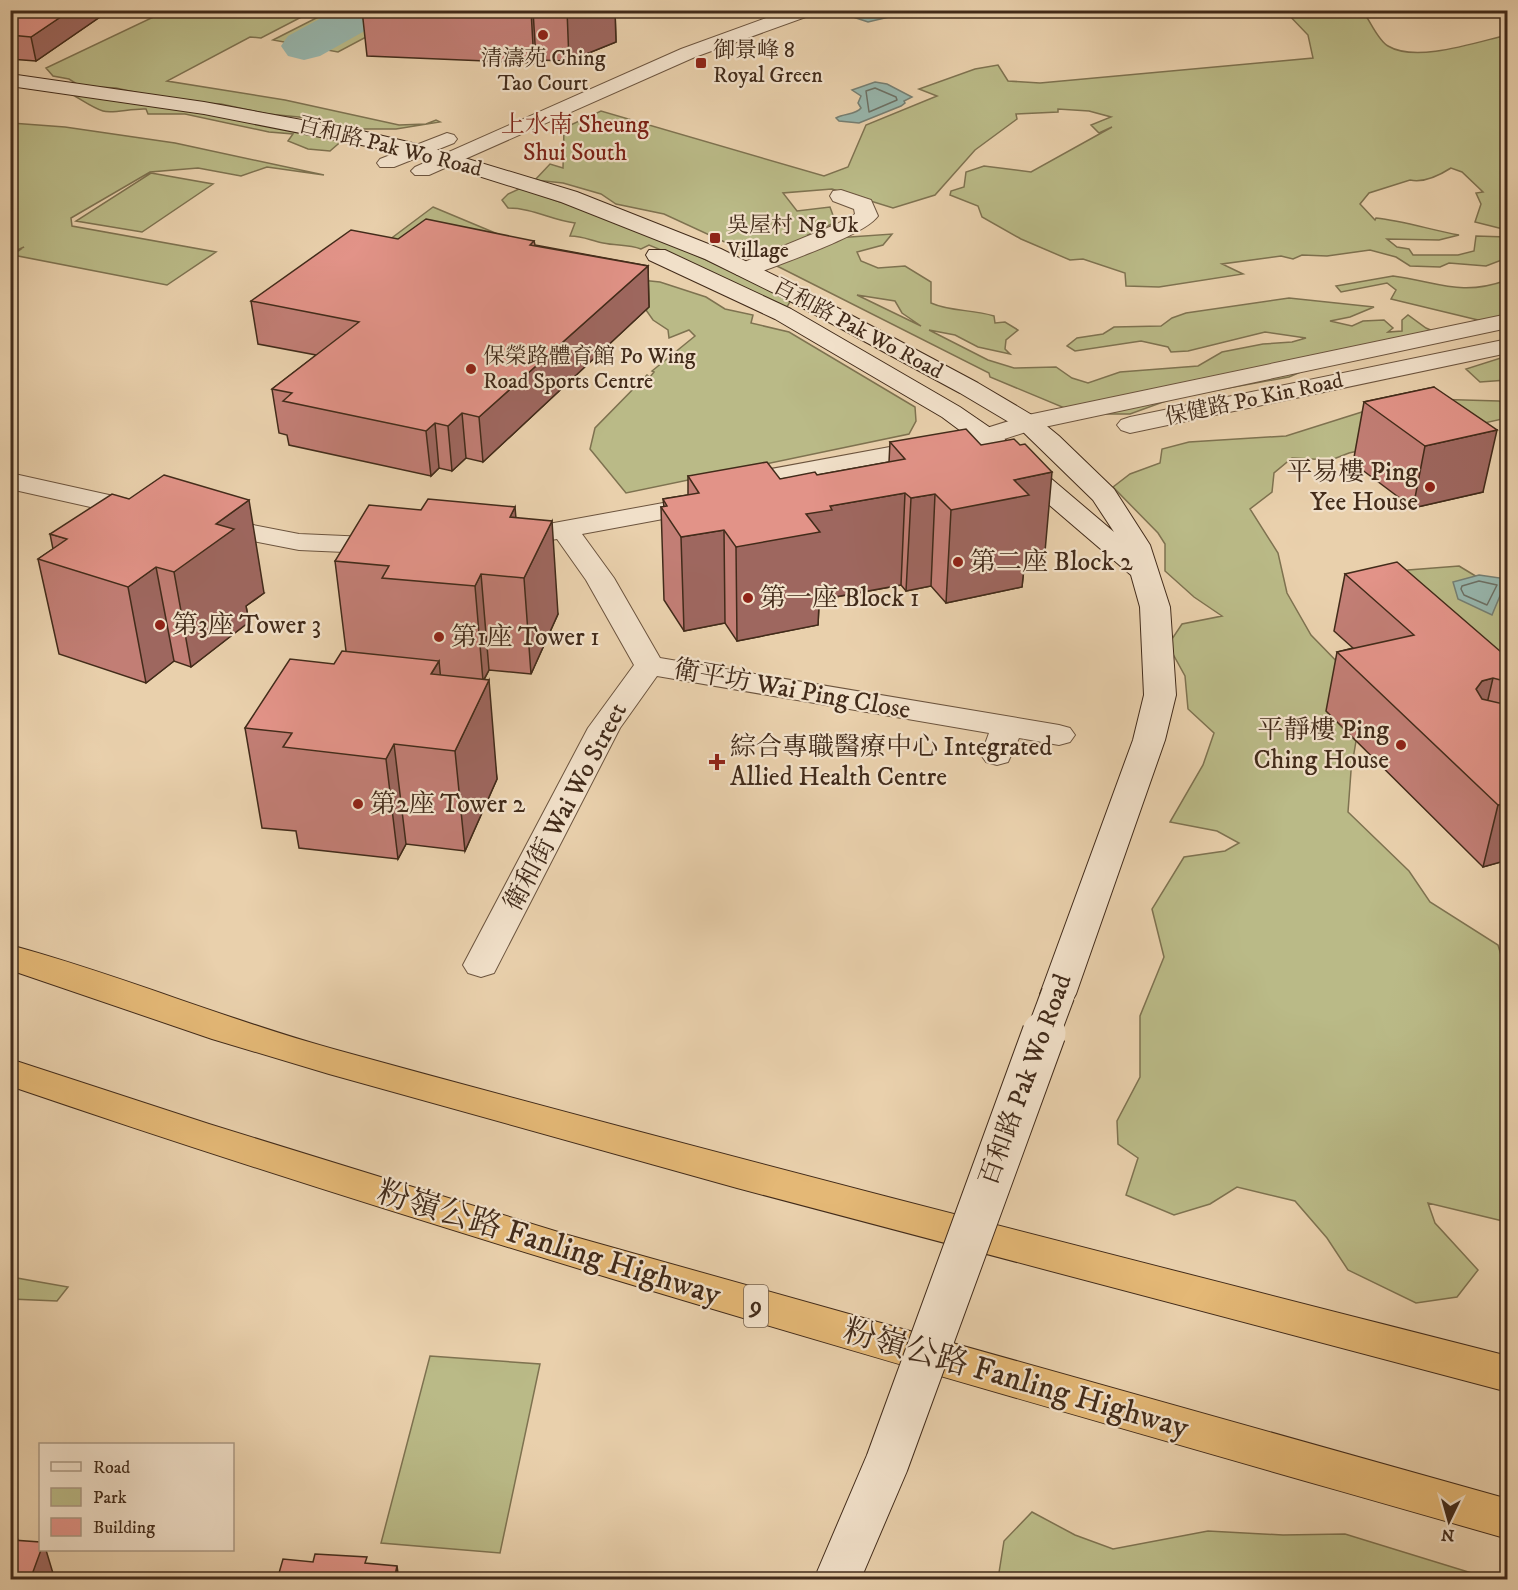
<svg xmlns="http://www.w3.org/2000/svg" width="1518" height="1590" viewBox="0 0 1518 1590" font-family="'IM FELL DW Pica','Noto Serif SC',serif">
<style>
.green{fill:#baba87;stroke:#7e7250;stroke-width:1.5;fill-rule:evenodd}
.water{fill:#97b6ad;stroke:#757e72;stroke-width:1.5}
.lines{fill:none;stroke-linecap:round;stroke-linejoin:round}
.shore{stroke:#6c7064;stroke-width:1.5}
.river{fill:#97b6ad;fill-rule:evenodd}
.pedestrian-casing{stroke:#6c543e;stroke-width:2}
.minor-casing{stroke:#6c543e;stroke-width:2}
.tertiary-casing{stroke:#6c543e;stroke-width:2}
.secondary-casing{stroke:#422b1a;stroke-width:2}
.motorway-casing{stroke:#422b1a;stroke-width:2}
.pedestrian{fill:#f1e0c9;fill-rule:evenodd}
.minor{fill:#f1e0c9;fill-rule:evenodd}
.tertiary{fill:#f1e0c9;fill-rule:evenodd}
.secondary{fill:#f1e0c9;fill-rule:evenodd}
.motorway{fill:#e4b876;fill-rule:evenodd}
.secondary-bridge-far1-casing{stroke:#422b1a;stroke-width:35;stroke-linecap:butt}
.secondary-bridge-casing{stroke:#422b1a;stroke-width:45;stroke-linecap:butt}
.secondary-bridge-far1{stroke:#f1e0c9;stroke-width:33}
.secondary-bridge{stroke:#f1e0c9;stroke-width:43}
.wall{fill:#c27e75;stroke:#422b1a;stroke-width:1.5}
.shaded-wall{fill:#9e675f;stroke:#422b1a;stroke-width:1.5}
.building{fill:#e29388;stroke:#422b1a;stroke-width:1.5}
.poi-dot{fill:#8f2418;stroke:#f1e0c9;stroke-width:2}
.labels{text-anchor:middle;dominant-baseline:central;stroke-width:4.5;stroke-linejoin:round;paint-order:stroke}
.far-poi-label{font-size:22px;fill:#422b1a;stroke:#f1e0c9;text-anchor:start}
.far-street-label{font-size:22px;fill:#422b1a;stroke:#f1e0c9}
.far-quarter-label{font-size:24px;fill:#7a1f14;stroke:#f1e0c9}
.shield{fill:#f1e0c9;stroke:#76614e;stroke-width:1.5}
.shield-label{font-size:24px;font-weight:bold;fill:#422b1a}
.poi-label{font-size:26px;fill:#422b1a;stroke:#f1e0c9;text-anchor:start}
.street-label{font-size:26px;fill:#422b1a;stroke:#f1e0c9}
.near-street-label{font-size:32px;fill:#422b1a;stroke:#f1e0c9}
</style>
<rect width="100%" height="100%" fill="#e9d0ac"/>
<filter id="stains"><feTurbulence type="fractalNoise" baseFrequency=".00333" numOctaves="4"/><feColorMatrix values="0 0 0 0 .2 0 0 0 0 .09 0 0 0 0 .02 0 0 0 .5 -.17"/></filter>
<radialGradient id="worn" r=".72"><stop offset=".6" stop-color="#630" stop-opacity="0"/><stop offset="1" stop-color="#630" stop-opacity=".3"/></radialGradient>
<!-- green -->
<path class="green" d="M166 11H313L261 38 250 37 167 81 285 100 399 125 426 124 436 120 440 122 396 129H362L320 124 309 118 268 114 221 104 175 101 116 88 80 86 69 79 53 76 46 68Z
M330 11H415L338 52 273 40Z
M1285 11H1342L1366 16C1372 25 1379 41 1388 46 1416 63 1477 42 1507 35V230L1475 222 1481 204 1476 193 1483 192 1462 172 1451 168C1440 175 1423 183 1410 180L1369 193 1360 204 1375 220 1376 218C1404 221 1431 230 1459 235L1439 240 1387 239 1397 247 1409 249 1413 255H1458L1474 251 1476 236 1507 237V258L1486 266 1449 263 1440 267 1410 266 1396 257 1370 250 1327 256 1302 255 1293 259 1281 256 1222 264 1243 274 1159 287 1126 286 1125 273 1083 259 1070 260 1021 239 982 217 978 206 950 195 951 191 964 187 966 172 984 166 1031 172 1112 127 1099 133 1091 125 1111 117 1089 111 1058 109V112L1016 114 1017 119 975 150 935 195 893 208 832 189 783 193 797 211 830 207 834 218 832 224 808 235 821 245 836 238 892 234 883 245 857 252 861 261 878 268 905 266 931 282V303C951 312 972 309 994 316L995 323 1005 322 1018 330 1006 340 1005 349 1010 354 978 347 955 335 929 330 988 360 1014 368 1056 367 1072 378 1088 383 1120 372 1198 366 1222 352 1263 344 1292 342 1306 338 1265 332 1188 351 1171 352 1168 347 1141 341 1075 351 1067 346 1077 338 1103 334 1114 327 1161 326 1172 318 1186 313 1289 298 1374 307 1350 317 1330 321 1352 326 1363 321 1384 320 1393 328 1388 332 1402 331V320L1408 315 1426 328 1451 339 1317 365 1289 377 1174 398 1130 414H1079L990 377 989 373 781 268 664 214 616 204 601 194 563 183 535 180 550 164 563 168 564 128 601 111 824 176 848 167 866 125 937 96 919 89 975 69 998 65 1008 81 1040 83 1313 58 1308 35ZM857 295 895 301 902 313 921 326Z
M91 94 345 138 330 151 308 149 288 141 293 134 269 132 185 114H148L146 109C132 108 113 114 103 111 93 108 82 100 73 95Z
M11 123 65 127 175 143 324 175 267 167 241 176 198 168 150 172 71 218 72 226 216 252 167 285 13 255 24 247 11 253Z
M151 173 213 184 142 232 76 221Z
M521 188 560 202 585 206 792 298 783 314 688 261 649 245 641 249C628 244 617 246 603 243 591 241 584 236 570 236L575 223C551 220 533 208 508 208L502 200 508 194Z
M433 207 541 252 349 270Z
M592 275 660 282 706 297 725 309 753 315 751 323 789 332 915 407 916 421 909 434 626 493 590 449 595 428 647 375 650 377 654 372 652 371 695 336 689 330 669 338 668 330 653 320 646 310 648 307Z
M1393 276C1438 282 1461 297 1507 280V327L1391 299 1396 290 1387 283 1341 292 1336 286Z
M1507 356V380L1480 382 1466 369Z
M1395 398 1499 401 1507 404V418L1349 453 1331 460 1292 458 1274 473 1272 492 1250 509 1278 553 1287 593 1311 635 1345 670 1327 711 1356 741 1351 771 1348 812 1409 871 1430 902 1498 945 1507 975V1222L1428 1203 1435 1223 1478 1270 1457 1297 1416 1303 1348 1270 1327 1238 1295 1201 1237 1187 1210 1204 1174 1215 1126 1195 1138 1158 1118 1144 1117 1121 1140 1077V1016L1164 957 1152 909 1184 857 1225 851 1239 843 1217 831 1170 822 1203 765 1214 733 1188 709 1185 676 1168 645 1182 624 1222 616 1194 597 1165 571V544L1158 533 1113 487 1130 474 1160 463 1162 449 1189 442 1286 436 1365 411Z
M1459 566 1507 595V701L1387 584 1408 570Z
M10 1270 17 1278 68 1287 57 1301 11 1299Z
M430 1356 540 1364 500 1553 381 1543Z
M1032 1512 1075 1535 1113 1549 1208 1531 1283 1535 1345 1534 1491 1579H998L1004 1541Z"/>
<!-- water -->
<path class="water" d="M868 11H897L902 14 868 22 850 16Z
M875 82 887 84 912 97 904 101 905 103 901 106 859 123 839 121 836 118C844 113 856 115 861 108L858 103 861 96 852 90Z
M1479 575 1507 579 1492 615 1458 599 1453 582Z"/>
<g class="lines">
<!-- shore -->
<path class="shore" d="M875 88 896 97 897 100 869 112 866 91Z
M1479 581 1497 585 1487 605 1464 595 1461 589 1462 586Z"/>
<!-- river -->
<path class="river" d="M336 10H392L386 19 320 56 304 60 288 56 281 46 288 36Z"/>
<!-- pedestrian casing -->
<g class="pedestrian-casing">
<path id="pedestrian" d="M841 190 871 200 878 216C864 236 779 264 753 275H737L734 270 737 265 837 224 855 214 854 209 833 201 830 196 833 191Z"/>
</g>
<!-- minor casing -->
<g class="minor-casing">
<path id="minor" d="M933 439 942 441 946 447 942 453 733 492 723 490 719 484 723 478 733 476Z
M10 473 154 505 158 511 154 517 144 519 10 489Z
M707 495 717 497 721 503 717 509 582 534 614 578 660 658 1059 725 1070 728 1075 735 1070 742 1059 745 1019 738 1008 762 997 765 986 762 981 755 989 733 657 676 620 728 494 973 481 977 468 973 463 965 588 728 634 665 586 580 557 539 510 547 500 545 496 539 500 533 510 531Z
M212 517 299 534 390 538 400 540 404 546 400 552 390 554 299 550 202 531 198 525 202 519Z"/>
</g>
<!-- tertiary casing -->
<g class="tertiary-casing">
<path id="tertiary" d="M788 10H817L814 14 695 57 429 175H415L411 171 415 167 681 49Z
M447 133 454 135 457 139 454 143 394 167H380L377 163 380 159Z
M1508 314V328L1035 429 986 445 977 443 973 437 977 431 1028 415Z
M1508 339V353L1130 433 1121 430 1117 425 1121 420 1130 417Z"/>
</g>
<!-- secondary casing -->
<g class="secondary-casing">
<path id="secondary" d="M10 74 204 102 362 131 425 146 577 192 721 249 804 290 978 383 1037 418 1059 436 1114 489 1150 545 1170 607 1176 695 1165 740 1076 994 1071 1003 1058 1006 1045 1003 1040 994 1133 740 1144 695 1140 607 1131 575 977 443 942 417 775 319 649 260 646 255 649 250H665L791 309 960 407 995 431 1114 532 1093 500 1019 428 960 393 788 300 705 259 561 202 412 155 204 114 10 86Z"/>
</g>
<!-- motorway casing -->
<g class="motorway-casing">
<path id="motorway" d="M10 945C121 975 227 1020 337 1050 726 1157 1117 1256 1508 1356V1392L737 1188 329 1074 212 1039 10 970Z
M10 1059 209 1124 568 1235 1508 1499V1539C1006 1395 504 1255 10 1086Z"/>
</g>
<!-- pedestrian -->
<use href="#pedestrian" class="pedestrian"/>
<!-- minor -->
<use href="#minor" class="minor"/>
<!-- tertiary -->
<use href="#tertiary" class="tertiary"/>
<!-- secondary -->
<use href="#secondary" class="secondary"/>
<!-- motorway -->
<use href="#motorway" class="motorway"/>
<!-- secondary-bridge-far1 casing -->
<g class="secondary-bridge-far1-casing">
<path id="secondary-bridge-far1" d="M1043 1034 1058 994"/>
</g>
<!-- secondary-bridge casing -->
<g class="secondary-bridge-casing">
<path id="secondary-bridge" d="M837 1580 887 1463 1044 1033"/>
</g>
<!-- secondary-bridge-far1 -->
<use href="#secondary-bridge-far1" class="secondary-bridge-far1"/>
<!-- secondary-bridge -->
<use href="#secondary-bridge" class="secondary-bridge"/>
</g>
<!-- wall -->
<path class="wall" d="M10 10H110L36 61 10 59Z
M362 10H615L616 42 569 61 536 60 534 63 367 56Z
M534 241 535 245 648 266 649 307 483 462 466 458 452 471 439 468 431 476 289 445 287 435 279 433 272 389 316 355 258 344 251 301Z
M1434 387 1483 492 1413 508 1353 463 1364 402Z
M890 442 981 445 1044 563 1024 568 1022 587 946 603 931 586 906 591 901 585 830 598V603L819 605 818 625 737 641 725 623 684 631 664 600 661 507H664L663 499 688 495V476L780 479 817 475 889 462Z
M421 510 516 518 558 614 531 674 489 670 484 680 497 779 465 851 406 844 398 859 299 848 296 831 262 828 245 728 334 664 346 651 335 561Z
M50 534 264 593 246 606 249 622 191 667 174 661 146 683 59 654 38 559 53 549Z
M1345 574 1508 658V860L1483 867 1326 711 1337 652 1353 648 1334 631Z"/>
<!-- shaded-wall -->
<path class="shaded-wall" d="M71 10H110L36 61 31 37Z
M531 10H533L536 60 534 63Z
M567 10H615L616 42 569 61Z
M648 266 649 307 483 462 479 417Z
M462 413 466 458 452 471 448 426Z
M435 423 439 468 431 476 426 431Z
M1497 430 1483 492 1413 508 1425 446Z
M1052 472 1044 563 1024 568 1022 587 946 603 951 510 1014 480Z
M905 493 901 585 830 598V603L819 605 818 625 737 641 736 547 806 514 830 506Z
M935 494 931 586 906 591 911 498Z
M249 500 264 593 246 606 249 622 191 667 174 572 216 524Z
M515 507 521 578 510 517Z
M552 521 558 614 531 674 524 578Z
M724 530 725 623 684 631 681 537Z
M156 567 174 661 146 683 128 587Z
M481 574 489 670 483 681 475 586Z
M439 661 448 750 431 674Z
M1493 678 1479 738 1476 689 1482 681Z
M489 680 497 779 465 851 455 751Z
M394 744 406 844 398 859 386 759Z
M1508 803V860L1483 867 1498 805Z
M16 1534 30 1579 40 1550H46L55 1580H26L13 1540Z
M397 1566 399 1580H394Z"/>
<!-- building -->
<path class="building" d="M10 10H71L31 37 10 35Z
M426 219 534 241 530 245 648 266 479 417 462 413 448 426 435 423 426 431 283 401 292 393 272 389 359 322 251 301 351 230 398 239Z
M1434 387 1497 430 1425 446 1364 402Z
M966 429 981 445 1014 439 1020 445 1025 444 1052 472 1014 480 1029 495 951 510 935 494 911 498 905 493 830 506 832 510 806 514 820 532 736 547 724 530 681 537 661 507 667 506 663 499 699 493 688 476 767 462 780 479 815 472 817 475 905 459 890 442Z
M164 475 249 500 216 524 234 529 174 572 156 567 128 587 38 559 67 539 50 534 112 494 129 499Z
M428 499 515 507 510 517 552 521 524 578 481 574 475 586 382 578 389 566 335 561 369 505 421 510Z
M1397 562 1508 658V682L1493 678 1482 681 1476 689 1482 699 1508 705V803L1498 805 1337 652 1414 635 1345 574Z
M342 651 439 661 431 674 489 680 455 751 394 744 386 759 283 747 292 733 245 728 290 659 334 664Z
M10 1534H16L13 1540 40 1542 41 1550 30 1580H10Z
M315 1554 367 1557 365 1563 397 1566 394 1580H277L283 1559 313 1562Z"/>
<!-- markers -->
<g class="poi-dot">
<circle cx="543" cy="35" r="6"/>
<rect x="695" y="57" width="12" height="12" rx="3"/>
<rect x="709" y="232" width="12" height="12" rx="3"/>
<circle cx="471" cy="369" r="6"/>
<circle cx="1430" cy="487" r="6"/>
<circle cx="958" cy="562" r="6"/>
<circle cx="748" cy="598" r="6"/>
<circle cx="160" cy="625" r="6"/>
<circle cx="439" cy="637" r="6"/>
<circle cx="1401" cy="745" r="6"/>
<path d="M714 753h6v6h6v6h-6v6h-6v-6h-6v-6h6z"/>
<circle cx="358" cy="804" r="6"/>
</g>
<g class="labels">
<!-- far-poi labels -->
<g class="far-poi-label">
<text x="713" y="50">御景峰 8<tspan x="713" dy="25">Royal Green</tspan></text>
<text x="543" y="58" text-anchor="middle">清濤苑 Ching<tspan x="543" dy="25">Tao Court</tspan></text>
<text x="727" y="225">吳屋村 Ng Uk<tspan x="727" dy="25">Village</tspan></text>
<text x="483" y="356">保榮路體育館 Po Wing<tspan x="483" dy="25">Road Sports Centre</tspan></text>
</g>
<!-- far-street labels -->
<g class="far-street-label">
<text transform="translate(390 147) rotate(14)">百和路 Pak Wo Road</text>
<text transform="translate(858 329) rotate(28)">百和路 Pak Wo Road</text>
<text transform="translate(1254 399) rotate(-12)">保健路 Po Kin Road</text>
</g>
<!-- far-quarter labels -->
<g class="far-quarter-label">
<text x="575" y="125">上水南 Sheung<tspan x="575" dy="28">Shui South</tspan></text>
</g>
<!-- shield labels -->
<rect class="shield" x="744" y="1285" width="24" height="42" rx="4.5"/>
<g class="shield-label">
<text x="756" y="1306">9</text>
</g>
<!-- poi labels -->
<g class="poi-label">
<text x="1418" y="472" text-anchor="end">平易樓 Ping<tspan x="1418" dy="30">Yee House</tspan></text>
<text x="970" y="562">第二座 Block 2</text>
<text x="760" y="598">第一座 Block 1</text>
<text x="172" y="625">第3座 Tower 3</text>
<text x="451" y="637">第1座 Tower 1</text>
<text x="1389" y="730" text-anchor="end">平靜樓 Ping<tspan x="1389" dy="30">Ching House</tspan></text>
<text x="730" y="747">綜合專職醫療中心 Integrated<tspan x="730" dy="30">Allied Health Centre</tspan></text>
<text x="370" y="804">第2座 Tower 2</text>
</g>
<!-- street labels -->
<g class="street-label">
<text transform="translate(792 690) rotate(10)">衛平坊 Wai Ping Close</text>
<text transform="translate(566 807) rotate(-62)">衛和街 Wai Wo Street</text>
<text transform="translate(1026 1080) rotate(-70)">百和路 Pak Wo Road</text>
</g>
<!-- near-street labels -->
<g class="near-street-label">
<text transform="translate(549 1244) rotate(17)">粉嶺公路 Fanling Highway</text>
<text transform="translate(1016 1380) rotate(16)">粉嶺公路 Fanling Highway</text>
</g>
</g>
<!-- margin -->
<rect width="1518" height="1590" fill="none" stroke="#e9d0ac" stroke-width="36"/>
<rect x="12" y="12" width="1494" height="1566" fill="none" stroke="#422b1a" stroke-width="3"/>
<rect x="18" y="18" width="1482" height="1554" fill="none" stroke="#422b1a" stroke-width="1.5"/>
<!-- legend -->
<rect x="39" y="1443" width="195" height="108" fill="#f1e0c9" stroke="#ab9883" stroke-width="1.5"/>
<rect x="51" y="1462" width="30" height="9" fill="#f1e0c9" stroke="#ab9883" stroke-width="1.5"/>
<text x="93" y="1473" font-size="18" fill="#422b1a">Road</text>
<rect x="51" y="1488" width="30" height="18" fill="#baba87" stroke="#ab9883" stroke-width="1.5"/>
<text x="93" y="1503" font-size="18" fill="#422b1a">Park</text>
<rect x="51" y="1518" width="30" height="18" fill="#e29388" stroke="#ab9883" stroke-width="1.5"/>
<text x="93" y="1533" font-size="18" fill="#422b1a">Building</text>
<!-- north arrow -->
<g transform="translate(1449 1521) rotate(185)" stroke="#f1e0c9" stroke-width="4.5" paint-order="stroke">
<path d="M0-4.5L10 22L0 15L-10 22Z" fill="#422b1a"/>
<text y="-9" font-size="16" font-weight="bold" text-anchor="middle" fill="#422b1a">N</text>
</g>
<rect width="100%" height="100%" filter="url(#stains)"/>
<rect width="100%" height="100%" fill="url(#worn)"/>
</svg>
